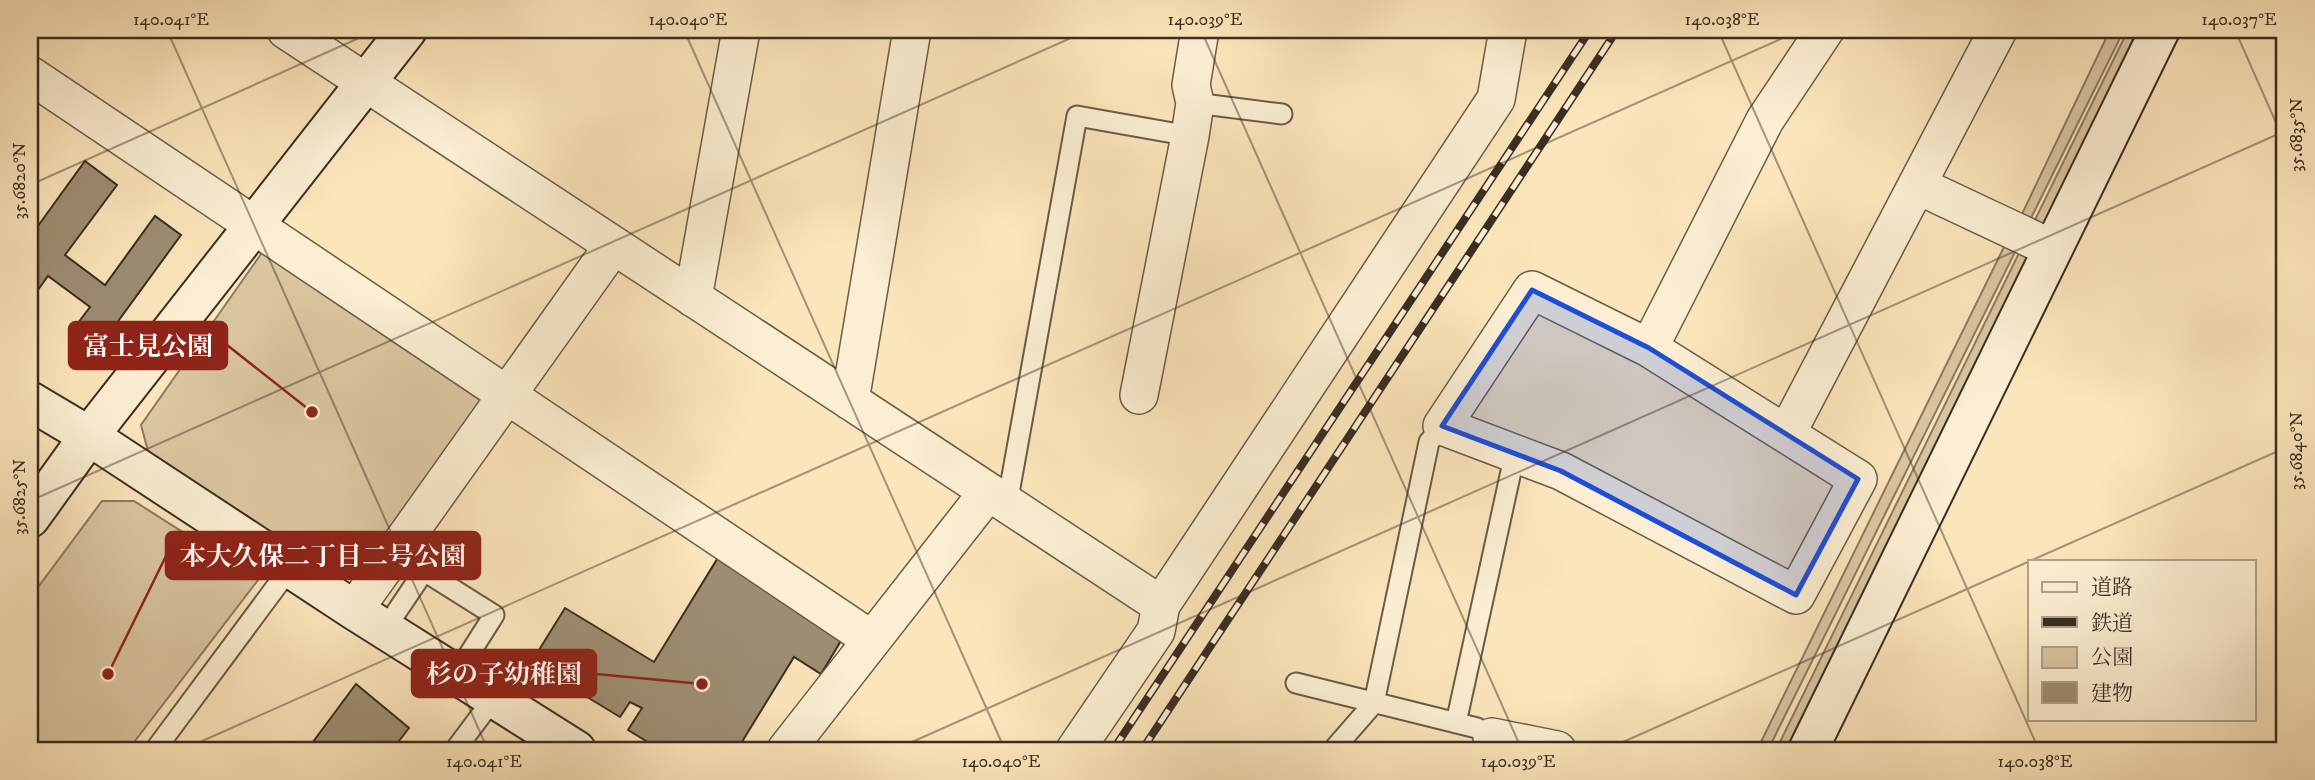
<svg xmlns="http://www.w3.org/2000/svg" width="2315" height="780" viewBox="0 0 2315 780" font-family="'IM FELL DW Pica','Noto Serif JP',serif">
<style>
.green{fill:#dac6a0;stroke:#8a7a62;stroke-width:2}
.building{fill:#9e8d72;stroke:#3a2d23;stroke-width:2}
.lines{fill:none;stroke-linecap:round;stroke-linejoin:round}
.lane-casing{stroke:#6a5b49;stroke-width:23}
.street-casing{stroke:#6a5b49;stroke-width:40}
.secondary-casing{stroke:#3a2d23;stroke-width:42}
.lane{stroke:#fceed2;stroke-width:19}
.street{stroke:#fceed2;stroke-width:37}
.secondary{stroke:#fceed2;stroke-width:38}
.rail-casing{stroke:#3a2d23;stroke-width:8}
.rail{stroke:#fceed2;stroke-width:5;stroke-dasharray:16;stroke-linecap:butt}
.marked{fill:#1d4ed8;fill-opacity:0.2;stroke:#1d4ed8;stroke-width:5;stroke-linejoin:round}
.ticks{fill:none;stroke:#3a2d23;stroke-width:2;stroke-opacity:0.45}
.leader{fill:none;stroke:#8f2418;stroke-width:2.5}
.callout-dot{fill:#8f2418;stroke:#fceed2;stroke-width:2.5}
.callout{fill:#8f2418;stroke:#8f2418;stroke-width:2.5}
.callout-label{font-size:26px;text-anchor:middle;font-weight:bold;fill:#fff}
.neatline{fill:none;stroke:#3a2d23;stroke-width:2.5}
.ticks-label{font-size:18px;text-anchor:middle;fill:#3a2d23}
</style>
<rect width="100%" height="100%" fill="#fbe5ba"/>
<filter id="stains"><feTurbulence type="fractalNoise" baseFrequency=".00286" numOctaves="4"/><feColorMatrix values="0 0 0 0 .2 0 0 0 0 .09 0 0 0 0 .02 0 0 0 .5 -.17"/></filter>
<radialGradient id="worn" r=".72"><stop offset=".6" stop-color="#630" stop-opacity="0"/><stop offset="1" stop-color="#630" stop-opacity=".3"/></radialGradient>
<!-- green -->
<path class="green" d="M2110 30H2124L2028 224 2021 216Z
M2128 30H2141L2042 231 2031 228Z
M2008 245 2016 250 1768 750H1757L2004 247Z
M284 250 482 400 361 578H340L148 451 141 425 261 254Z
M2020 251 2031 257 1788 750H1776Z
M102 501H134L258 580 128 750H30V598Z"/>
<!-- building -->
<path class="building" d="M85 161 117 185 65 255 105 285 155 216 181 235 97 350 72 331 90 307 48 276 30 301V237Z
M719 556 845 634 821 674 794 657 737 750H661L628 730 642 708 630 702 620 717 531 663 565 608 654 662Z
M356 684 409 728 392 750H307Z"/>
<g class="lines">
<!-- lane casing -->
<g class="lane-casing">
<path id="lane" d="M1195 103 1282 114
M1007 504 1077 116 1190 136
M385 629 424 571 494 615 456 675
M1296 683 1477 728 1492 737
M1456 723 1515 453
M155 750 290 568
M455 750 494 698
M1333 750 1374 703 1429 442 1442 426"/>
</g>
<!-- street casing -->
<g class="street-casing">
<path id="street" d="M286 30 1161 605
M30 75 872 640
M1917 185 2053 249
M1532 290 1649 348 1858 479 1796 595 1561 471 1442 426Z
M693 298 741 30
M1649 348 1765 120 1825 30
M1139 395 1190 136 1195 103 1191 85 1200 30
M850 401 912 30
M1787 433 1998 30
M354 610 613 246
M1492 737 1557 750
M786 750 988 492
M1075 750 1156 631 1161 605 1496 99 1508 30"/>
</g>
<!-- secondary casing -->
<g class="secondary-casing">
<path id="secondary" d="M30 401 89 436 354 610 576 750
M30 518 89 436 407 30
M1808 750 2160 30"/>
</g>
<!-- lane -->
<use href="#lane" class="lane"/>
<!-- street -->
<use href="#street" class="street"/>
<!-- secondary -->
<use href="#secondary" class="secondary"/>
<!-- rail casing -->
<g class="rail-casing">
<path id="rail" d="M1113 750 1590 30
M1142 750 1617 30"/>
</g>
<!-- rail -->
<use href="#rail" class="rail"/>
</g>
<!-- marked area -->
<path class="marked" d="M1532 290 1649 348 1858 479 1796 595 1561 471 1442 426Z"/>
<!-- ticks -->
<path class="ticks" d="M167 30 488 750M684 30 1005 750M1201 30 1522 750M1718 30 2039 750M2235 30 2285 143M30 185 377 30M30 501 1089 30M2030 561 2285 448M182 750 1801 30M894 750 2285 131M1605 750 2030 561"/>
<!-- callouts -->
<path class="leader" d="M312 412L227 345M108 674L166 556M702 684L596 674"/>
<g class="callout-dot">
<circle cx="312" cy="412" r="7"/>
<circle cx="108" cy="674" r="7"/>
<circle cx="702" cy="684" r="7"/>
</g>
<g class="callout">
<rect x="69" y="322" width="158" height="47" rx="7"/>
<rect x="166" y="532" width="314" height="47" rx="7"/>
<rect x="412" y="650" width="184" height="47" rx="7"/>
</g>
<g class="callout-label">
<text x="148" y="355">富士見公園</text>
<text x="323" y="565">本大久保二丁目二号公園</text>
<text x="504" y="683">杉の子幼稚園</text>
</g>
<!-- margin -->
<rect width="2315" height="780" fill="none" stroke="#fbe5ba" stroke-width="77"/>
<!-- legend -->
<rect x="2028" y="560" width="228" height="161" fill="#fceed2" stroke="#aea18c" stroke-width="2"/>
<rect x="2042" y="582" width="35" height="10" fill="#fceed2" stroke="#aea18c" stroke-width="2"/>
<text x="2091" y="594" font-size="21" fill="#3a2d23">道路</text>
<rect x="2042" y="617" width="35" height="10" fill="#3a2d23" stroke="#aea18c" stroke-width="2"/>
<text x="2091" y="630" font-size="21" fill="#3a2d23">鉄道</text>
<rect x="2042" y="647" width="35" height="21" fill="#dac6a0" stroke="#aea18c" stroke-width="2"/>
<text x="2091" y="664" font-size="21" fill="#3a2d23">公園</text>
<rect x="2042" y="682" width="35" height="21" fill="#9e8d72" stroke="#aea18c" stroke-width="2"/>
<text x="2091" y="700" font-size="21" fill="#3a2d23">建物</text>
<rect x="38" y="38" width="2238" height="704" class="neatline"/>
<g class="ticks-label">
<text x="171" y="25">140.041°E</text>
<text x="688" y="25">140.040°E</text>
<text x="1205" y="25">140.039°E</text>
<text x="1722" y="25">140.038°E</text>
<text x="2239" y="25">140.037°E</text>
<text transform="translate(2296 135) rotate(-90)" y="6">35.6835°N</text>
<text transform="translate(19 181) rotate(-90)" y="6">35.6820°N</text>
<text transform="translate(2296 451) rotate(-90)" y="6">35.6840°N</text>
<text transform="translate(19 497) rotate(-90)" y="6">35.6825°N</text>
<text x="484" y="767">140.041°E</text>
<text x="1001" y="767">140.040°E</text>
<text x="1518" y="767">140.039°E</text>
<text x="2035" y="767">140.038°E</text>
</g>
<rect width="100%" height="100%" filter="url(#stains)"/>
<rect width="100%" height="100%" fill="url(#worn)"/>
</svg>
